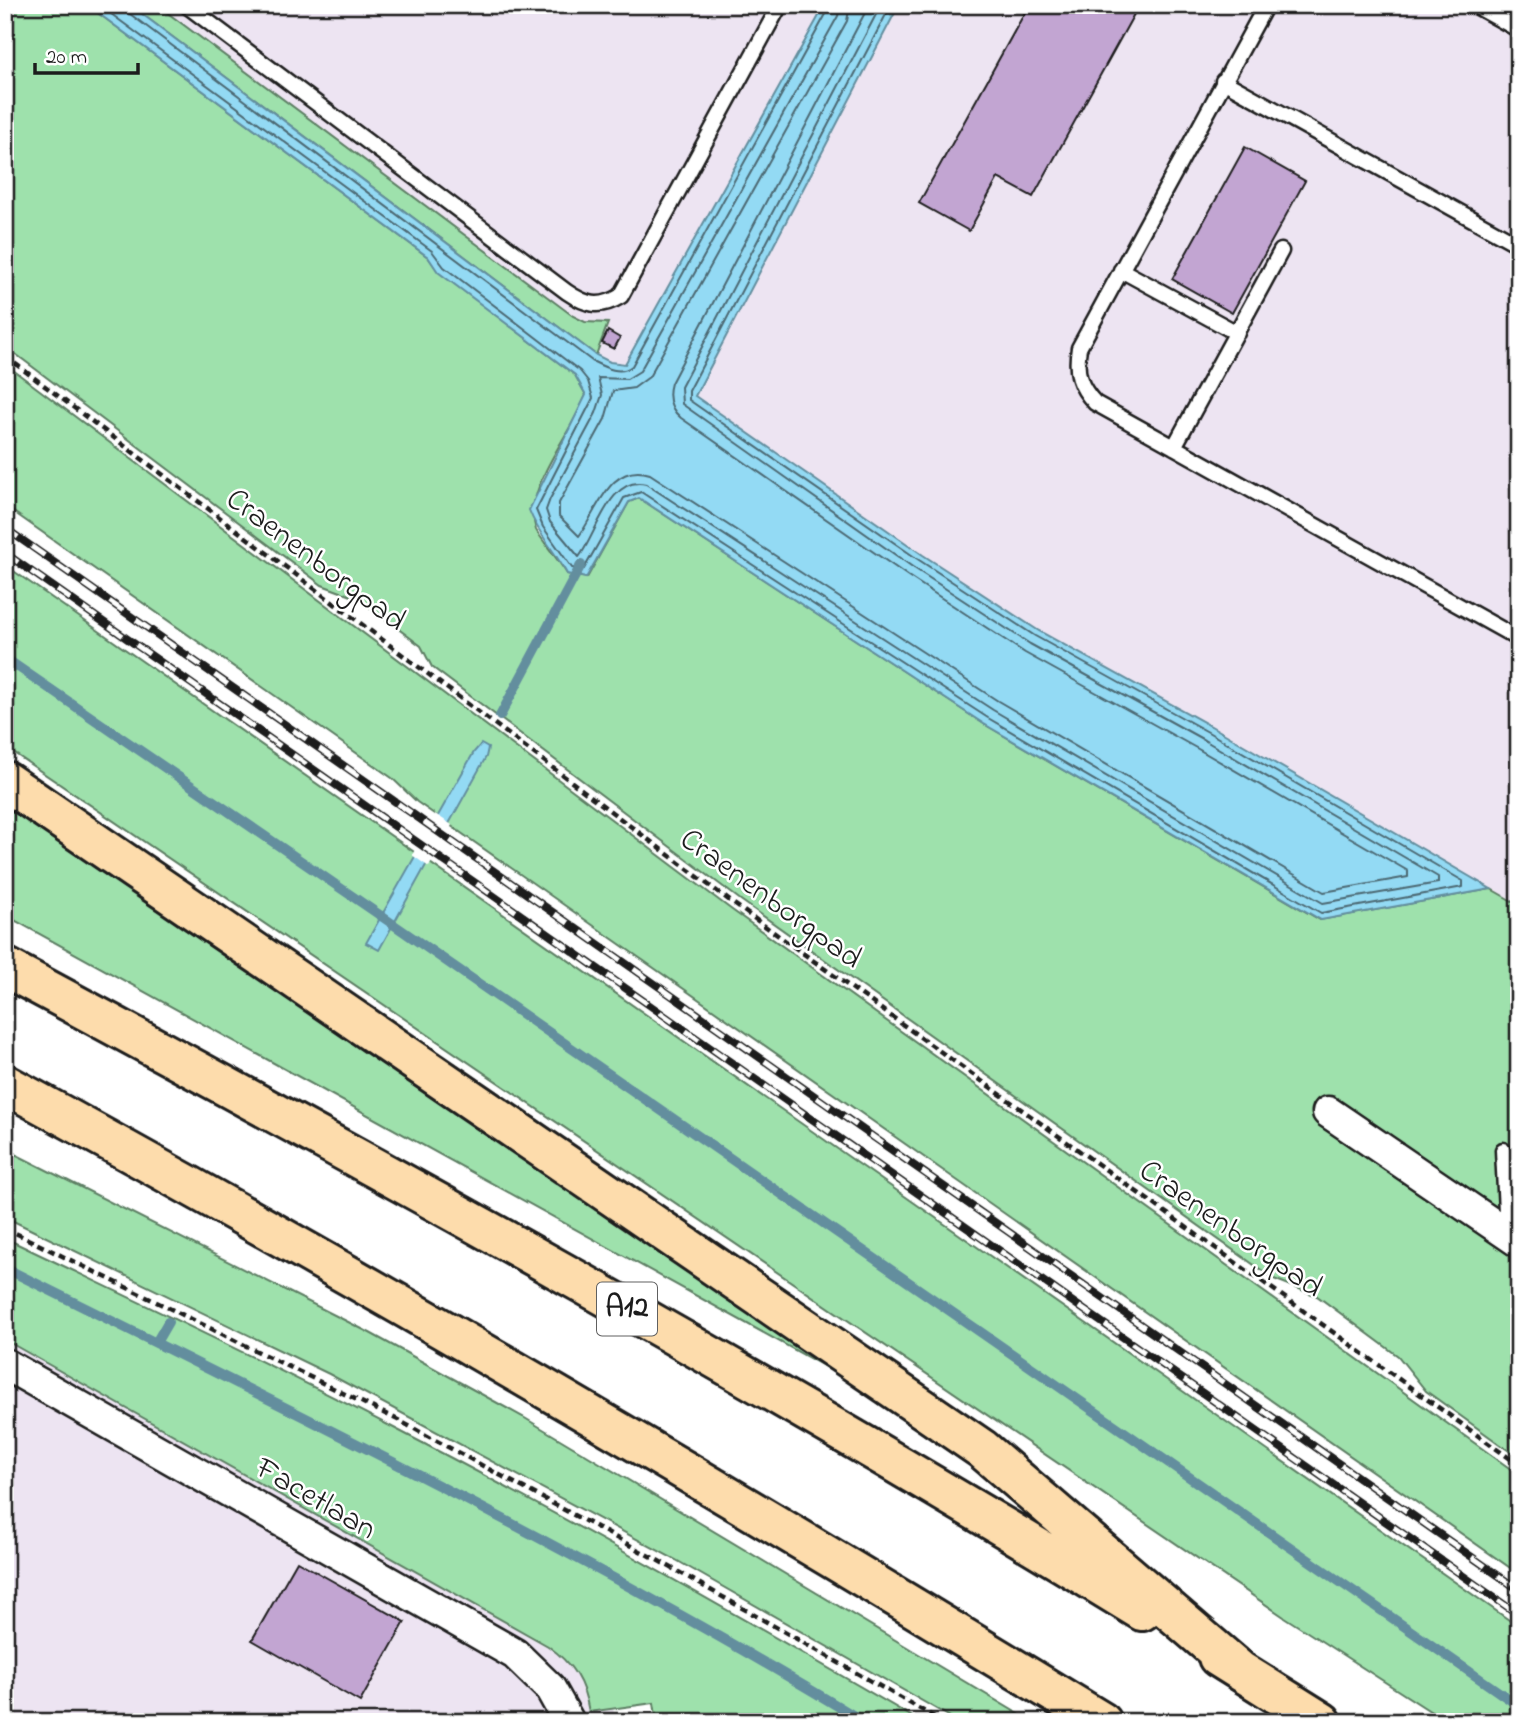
<svg xmlns="http://www.w3.org/2000/svg" width="1524" height="1727" viewBox="0 0 1524 1727" font-family="'Indie Flower',sans-serif">
<style>
.built{fill:#ede4f2}
.green{fill:#9ee1ac;stroke:#5d7e64;stroke-width:2}
.water{fill:#93daf4;stroke:#638e9e;stroke-width:2}
.pier{fill:#fff}
.lines{fill:none;stroke-linecap:round;stroke-linejoin:round}
.shore{stroke:#4c6872;stroke-width:2}
.stream{stroke:#638e9e;stroke-width:10}
.building{fill:#c2a5d2;stroke:#1c1c1c;stroke-width:2}
.service-casing{stroke:#1c1c1c;stroke-width:19}
.minor-casing{stroke:#1c1c1c;stroke-width:35}
.motorway-casing{stroke:#1c1c1c;stroke-width:44}
.path{stroke:#1c1c1c;stroke-width:4.5;stroke-dasharray:7 5;stroke-linecap:butt}
.service{stroke:#fff;stroke-width:14}
.minor{stroke:#fff;stroke-width:30}
.motorway{stroke:#fddcac;stroke-width:38}
.rail-casing{stroke:#1c1c1c;stroke-width:8}
.rail{stroke:#fff;stroke-width:5;stroke-dasharray:16;stroke-linecap:butt}
.labels{text-anchor:middle;dominant-baseline:central;stroke-width:5;stroke-linejoin:round;paint-order:stroke}
.shield{fill:#fff;stroke:#606060;stroke-width:2}
.shield-label{font-size:30px;font-weight:bold;fill:#1c1c1c}
.street-label{font-size:32px;fill:#1c1c1c;stroke:#fff}
</style>
<rect width="100%" height="100%" fill="#fff"/>
<filter id="ink" filterUnits="userSpaceOnUse"><feTurbulence type="fractalNoise" baseFrequency=".0143" numOctaves="2"/><feDisplacementMap in="SourceGraphic" scale="14" xChannelSelector="R" yChannelSelector="G"/><feConvolveMatrix kernelMatrix="1 2 1 2 8 2 1 2 1" color-interpolation-filters="sRGB"/></filter>
<g filter="url(#ink)">
<!-- built -->
<path class="built" d="M5 5H1519V1342Z
M5 1326 608 1671 615 1722H5Z"/>
<!-- green -->
<path class="green" d="M5 5H87L428 257 439 272 575 375 586 395C572 434 522 487 536 530 538 535 561 563 567 574L587 578 629 502 639 498 984 724 1320 920 1491 889 1519 905V1458L1426 1391 1398 1356 1317 1296 1274 1279 742 901 432 667 421 646 357 598 322 585 5 346Z
M130 5H157L573 316 585 322 608 323 596 355Z
M5 364 732 910 1519 1475V1574L417 802 392 778 5 506Z
M5 565 1519 1627V1722H1447L1284 1617 5 747Z
M5 793 880 1397 5 915Z
M5 1149 370 1333 523 1417 1032 1722H959L676 1560 329 1374 5 1217Z
M5 1238C134 1300 263 1360 390 1426 570 1519 746 1620 921 1722H657L654 1703 589 1712C584 1682 573 1664 548 1646L5 1340Z"/>
<!-- water -->
<path class="water" d="M87 5H130L596 355 610 362 625 364 825 5H899L695 396 923 555 1039 631 1211 726 1491 889 1321 920 984 724 639 498 629 502 586 578 567 574C555 551 538 534 529 510L586 395 575 375 438 272 428 257Z
M481 744 488 748 486 757 379 950 366 943 474 752Z"/>
<!-- pier -->
<path class="pier" d="M435 814 452 825 429 867 412 855Z"/>
<g class="lines">
<!-- shore -->
<path class="shore" d="M99 5 432 251 444 267 580 371 588 381 593 398 536 510 543 527 572 568 584 569 624 498 641 492 988 718 1321 913 1463 887V881L1208 732 1035 636 919 560 689 400V391L891 5
M126 5 130 14 592 361C604 367 620 376 632 366L831 5
M840 5 838 16 640 371 627 379 598 378 602 395 596 413 550 499 546 510 550 522 579 557C596 536 610 474 646 484L993 710 1323 903 1438 883V877L1204 740 1030 644 914 568 682 404 681 387 881 5
M850 5 847 21 649 377 634 388 613 391 605 419 559 503V516L579 536C597 512 610 461 650 474L998 701 1324 892 1408 877V871L1198 749 1025 653 908 576 681 418C670 409 667 397 671 383L869 5"/>
<!-- stream -->
<path class="stream" d="M5 658 387 920 1519 1706
M500 716 581 565
M5 1268C294 1412 587 1553 864 1722
M157 1341 168 1322"/>
</g>
<!-- building -->
<path class="building" d="M1029 5H1139L1033 197 998 178 969 231 919 203Z
M1245 147 1305 181 1232 313 1172 279Z
M608 331 620 338 614 349 602 343Z
M297 1561 405 1622 360 1702 252 1640Z"/>
<g class="lines">
<!-- service casing -->
<g class="service-casing">
<path id="service" d="M186 5 567 292C586 305 600 309 621 296L780 5
M1266 5 1079 348C1075 372 1079 386 1095 403L1519 639
M1474 5 1519 30
M1223 81 1519 245
M1121 270 1237 333
M1174 447 1281 251
M1503 1150 1507 1232"/>
</g>
<!-- minor casing -->
<g class="minor-casing">
<path id="minor" d="M1328 1112 1519 1242
M5 1364 515 1654 550 1688 569 1722"/>
</g>
<!-- motorway casing -->
<g class="motorway-casing">
<path id="motorway" d="M5 781 982 1449 1239 1670
M5 967C389 1173 771 1384 1142 1611
M5 1084C377 1286 741 1501 1102 1722
M1218 1657 1322 1722"/>
</g>
<!-- path -->
<path class="path" d="M5 356 734 904 1519 1465
M5 1228 398 1420 670 1567 943 1722"/>
<!-- service -->
<use href="#service" class="service"/>
<!-- minor -->
<use href="#minor" class="minor"/>
<!-- motorway -->
<use href="#motorway" class="motorway"/>
<!-- rail casing -->
<g class="rail-casing">
<path id="rail" d="M5 528 1519 1590
M5 553 1519 1615"/>
</g>
<!-- rail -->
<use href="#rail" class="rail"/>
</g>
</g>
<g class="labels">
<!-- shield labels -->
<rect class="shield" x="597" y="1282.5" width="60" height="53" rx="5"/>
<g class="shield-label">
<text x="627" y="1309">A12</text>
</g>
<!-- street labels -->
<g class="street-label">
<text transform="translate(315 561) rotate(37)">Craenenborgpad</text>
<text transform="translate(770 900) rotate(36)">Craenenborgpad</text>
<text transform="translate(1230 1230) rotate(35)">Craenenborgpad</text>
<text transform="translate(315 1500) rotate(30)">Facetlaan</text>
</g>
</g>
<!-- margin -->
<rect width="1524" height="1727" fill="none" stroke="#fff" stroke-width="28"/>
<rect x="14" y="14" width="1496" height="1699" fill="none" stroke="#1c1c1c" stroke-width="2.5" filter="url(#ink)"/>
<!-- scale -->
<path d="M35 63v10h103v-10" fill="none" stroke="#1c1c1c" stroke-width="3.5"/>
<text x="46" y="63" font-size="21" fill="#1c1c1c" stroke="#ffffff" stroke-width="5" paint-order="stroke">20 m</text>
</svg>
